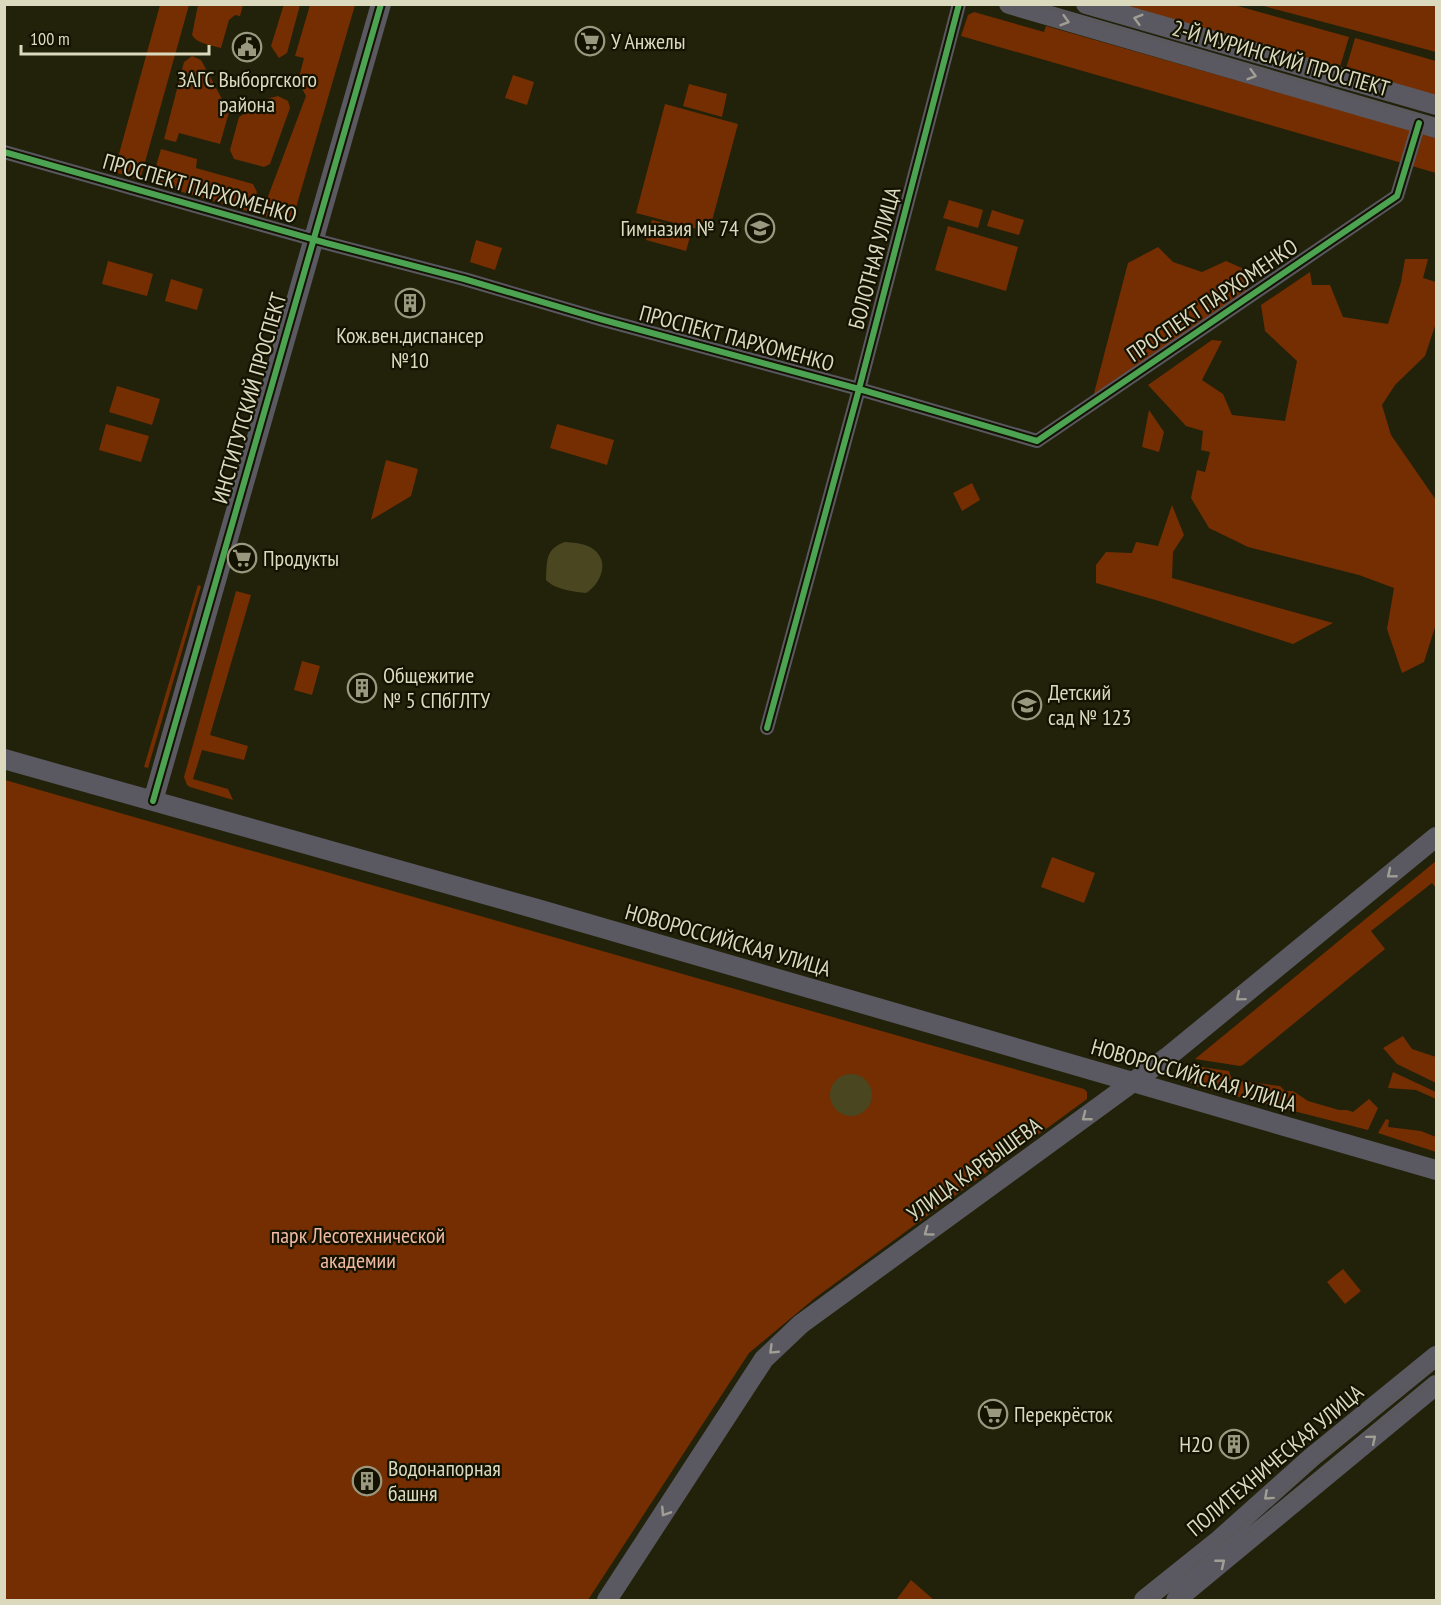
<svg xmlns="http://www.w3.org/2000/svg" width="1441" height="1605" viewBox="0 0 1441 1605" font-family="'PT Sans Narrow',sans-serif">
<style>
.green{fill:#752e01}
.water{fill:#4a4620}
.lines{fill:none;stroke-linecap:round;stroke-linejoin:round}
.street{stroke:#595861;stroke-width:14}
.secondary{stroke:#5a5961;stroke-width:20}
.tram{stroke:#5a5959;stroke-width:1.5}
.cycleway-casing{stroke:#141200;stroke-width:10}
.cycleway{stroke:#4ca352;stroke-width:6}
.oneway{stroke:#a19f94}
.labels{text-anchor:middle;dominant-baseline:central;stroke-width:4.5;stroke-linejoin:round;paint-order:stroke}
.poi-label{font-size:22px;fill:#dbd9be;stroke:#141200;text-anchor:start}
.street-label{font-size:22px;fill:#dbd9be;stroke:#141200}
.park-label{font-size:22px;fill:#f0baa3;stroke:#141200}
</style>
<rect width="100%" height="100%" fill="#22210a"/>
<!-- green -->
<path class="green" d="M284 4 300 5 287 53 279 58 271 46Z
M160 5H189L140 180 114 172Z
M198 5H243L240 16 235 15 229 20 221 48C211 45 197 44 192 35Z
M310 5H355L295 211 286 222 261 215 306 96 298 81 304 58 295 56Z
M1110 5H1234L1349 37 1339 70Z
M1260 5H1436V52Z
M974 12 1044 32 1046 26 1411 130 1402 163 961 36 968 15Z
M1355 38 1436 61V98L1345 72Z
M192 56 201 60 229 112 220 144 179 133 176 142 164 139 184 62Z
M513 75 534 82 527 105 505 98Z
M689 84 727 94 722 117 683 106Z
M278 96 288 101 290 108 270 164 264 167 234 159 230 150 239 117 270 98Z
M665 104 738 124 709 232 636 213Z
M1422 134 1436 138V173L1412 166Z
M161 149 197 159 196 168 253 184 257 192 251 212 151 183Z
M949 200 983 210 978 228 943 218Z
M992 210 1024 220 1019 235 987 226Z
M652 220 692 230 686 251 646 240Z
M948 226 1018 247 1006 291 935 270Z
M476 240 502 248 495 270 470 262Z
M1158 247 1173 262 1202 272 1226 261 1242 268 1246 292 1093 397 1128 263Z
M1405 259H1428L1423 278 1436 282V323L1425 356 1395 385 1382 405 1391 435 1436 500V624L1424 662 1402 673 1387 629 1394 588 1359 575 1248 547 1209 528 1191 498 1197 470 1205 472 1210 452 1201 450 1203 431 1186 426 1148 385 1212 340 1222 341 1202 380 1223 394 1232 415 1285 421 1297 361 1265 331 1261 305 1310 272 1312 285H1330L1343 317 1388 324 1401 282Z
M108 261 153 274 147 296 102 284Z
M171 279 203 289 197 310 165 301Z
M117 386 160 399 152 425 109 412Z
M1149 410 1164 432 1159 452 1142 447Z
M106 424 149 436 141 462 99 450Z
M557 424 614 440 607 465 550 448Z
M386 460 418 469 411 496 371 520Z
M972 483 980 500 962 511 953 493Z
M1172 505 1184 535 1173 552 1172 578 1333 623 1293 644 1159 601 1096 583V565L1106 552 1132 553 1136 542 1158 546Z
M198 585 201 586 148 768 144 767Z
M236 591 251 595 210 735 248 746 244 760 202 750 193 779 228 789 233 800 190 787 187 785 184 777Z
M302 661 320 666 312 695 294 690Z
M5 780 1084 1089 1087 1092V1099L815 1298 749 1353 588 1600H5Z
M1052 857 1095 873 1084 903 1041 887Z
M1436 861V888L1432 883 1371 931 1385 949 1243 1065 1240 1066 1195 1059Z
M1403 1036 1412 1049 1436 1057V1083L1397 1064 1383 1048Z
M1188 1065 1229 1071 1232 1080 1219 1092C1206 1088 1186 1087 1182 1072Z
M1393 1072 1436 1092V1099L1416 1090 1388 1088Z
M1243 1081 1280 1086 1285 1091H1293L1308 1101 1339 1110H1347L1353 1112 1369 1099 1378 1108 1368 1130 1223 1093 1235 1083Z
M1386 1119 1389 1120 1388 1127 1421 1131 1436 1137V1152L1378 1133Z
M1343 1269 1361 1291 1345 1304 1327 1282Z
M911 1580 934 1600H896Z"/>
<!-- water -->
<path class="water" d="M565 542C575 543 585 543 593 549 611 562 600 584 586 593 574 592 554 589 546 580 547 561 545 549 565 542Z
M830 1095a21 21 0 1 1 42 0a21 21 0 1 1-42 0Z"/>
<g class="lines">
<!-- street -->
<path class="street" d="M4 152 326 243 464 279 600 319 859 389 1037 441 1397 196 1419 123
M767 728 859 389 959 4"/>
<!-- secondary -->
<path class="secondary" d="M1009 4 1436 128
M1086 4 1436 105
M4 759 537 909 1436 1170
M153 801 381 4
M607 1600 764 1359 801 1324 1170 1055 1436 837
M1144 1600 1219 1540 1312 1457 1436 1356
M1176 1600 1436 1385"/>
<!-- tram -->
<path class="tram" d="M1035 4 1436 120
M1247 1534 1436 1377
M1154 1600 1436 1364"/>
<!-- cycleway casing -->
<g class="cycleway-casing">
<path id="cycleway" d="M4 152 326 243 464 279 600 319 859 389 1037 441 1397 196 1419 123
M767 728 859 389 959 4
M153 801 381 4"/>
</g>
<!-- cycleway -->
<use href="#cycleway" class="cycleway"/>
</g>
<!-- one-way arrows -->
<defs><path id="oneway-chevron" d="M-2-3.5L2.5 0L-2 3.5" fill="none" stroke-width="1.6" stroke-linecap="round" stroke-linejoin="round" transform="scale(1.5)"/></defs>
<g class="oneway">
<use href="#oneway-chevron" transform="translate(1138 19) rotate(-164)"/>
<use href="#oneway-chevron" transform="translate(1065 21) rotate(16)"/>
<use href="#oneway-chevron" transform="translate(1252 75) rotate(16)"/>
<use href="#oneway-chevron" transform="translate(1391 874) rotate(141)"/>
<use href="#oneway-chevron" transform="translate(1240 997) rotate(140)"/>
<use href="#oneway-chevron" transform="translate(1086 1117) rotate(142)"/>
<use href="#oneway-chevron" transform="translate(928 1232) rotate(144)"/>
<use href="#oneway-chevron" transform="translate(773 1350) rotate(136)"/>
<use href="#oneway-chevron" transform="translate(1372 1439) rotate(-40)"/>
<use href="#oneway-chevron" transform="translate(1268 1496) rotate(138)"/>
<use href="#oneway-chevron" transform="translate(665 1512) rotate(123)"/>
<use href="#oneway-chevron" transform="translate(1221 1563) rotate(-39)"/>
</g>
<!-- icons -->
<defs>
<g id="supermarket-ring" transform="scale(1.5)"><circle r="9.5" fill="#141200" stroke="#9a997f" stroke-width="1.5"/><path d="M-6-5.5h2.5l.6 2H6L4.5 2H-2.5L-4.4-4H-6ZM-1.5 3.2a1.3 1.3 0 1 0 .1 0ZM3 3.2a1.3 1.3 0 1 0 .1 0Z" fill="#9a997f"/></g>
<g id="civic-ring" transform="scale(1.5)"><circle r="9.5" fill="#141200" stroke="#9a997f" stroke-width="1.5"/><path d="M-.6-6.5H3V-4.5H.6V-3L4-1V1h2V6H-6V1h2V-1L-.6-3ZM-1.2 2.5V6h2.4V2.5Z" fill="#9a997f"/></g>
<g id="school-ring" transform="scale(1.5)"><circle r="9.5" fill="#141200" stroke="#9a997f" stroke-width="1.5"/><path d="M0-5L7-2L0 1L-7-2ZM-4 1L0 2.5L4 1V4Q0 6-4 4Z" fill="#9a997f"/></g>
<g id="building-ring" transform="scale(1.5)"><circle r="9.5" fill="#141200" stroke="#9a997f" stroke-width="1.5"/><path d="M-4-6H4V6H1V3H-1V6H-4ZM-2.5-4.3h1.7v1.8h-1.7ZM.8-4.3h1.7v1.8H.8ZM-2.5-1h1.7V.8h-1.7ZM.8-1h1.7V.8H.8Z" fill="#9a997f"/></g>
</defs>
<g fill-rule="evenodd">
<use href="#supermarket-ring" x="590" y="41"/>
<use href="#civic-ring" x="247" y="47"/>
<use href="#school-ring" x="760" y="228"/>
<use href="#building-ring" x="410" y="303"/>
<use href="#supermarket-ring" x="242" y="558"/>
<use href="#building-ring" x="362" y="688"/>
<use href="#school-ring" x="1027" y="705"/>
<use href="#supermarket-ring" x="993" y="1414"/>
<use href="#building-ring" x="1234" y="1444"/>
<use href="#building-ring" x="367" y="1481"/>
</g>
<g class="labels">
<!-- poi labels -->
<g class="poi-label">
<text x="611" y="41">У Анжелы</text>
<text x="247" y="79" text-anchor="middle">ЗАГС Выборгского<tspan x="247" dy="25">района</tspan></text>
<text x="739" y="228" text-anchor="end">Гимназия № 74</text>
<text x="410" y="335" text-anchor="middle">Кож.вен.диспансер<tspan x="410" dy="25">№10</tspan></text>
<text x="263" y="558">Продукты</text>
<text x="383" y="675">Общежитие<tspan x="383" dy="25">№ 5 СПбГЛТУ</tspan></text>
<text x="1048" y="692">Детский<tspan x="1048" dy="25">сад № 123</tspan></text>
<text x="1014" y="1414">Перекрёсток</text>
<text x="1213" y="1444" text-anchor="end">H2O</text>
<text x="388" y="1468">Водонапорная<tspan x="388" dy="25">башня</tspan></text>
</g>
<!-- street labels -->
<g class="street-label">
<text transform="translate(1281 58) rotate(16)">2-Й МУРИНСКИЙ ПРОСПЕКТ</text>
<text transform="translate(200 188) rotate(16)">ПРОСПЕКТ ПАРХОМЕНКО</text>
<text transform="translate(874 258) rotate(-75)">БОЛОТНАЯ УЛИЦА</text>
<text transform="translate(1212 300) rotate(-34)">ПРОСПЕКТ ПАРХОМЕНКО</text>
<text transform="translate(737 338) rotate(15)">ПРОСПЕКТ ПАРХОМЕНКО</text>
<text transform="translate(249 398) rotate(-74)">ИНСТИТУТСКИЙ ПРОСПЕКТ</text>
<text transform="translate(728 940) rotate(16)">НОВОРОССИЙСКАЯ УЛИЦА</text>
<text transform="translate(1194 1075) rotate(16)">НОВОРОССИЙСКАЯ УЛИЦА</text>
<text transform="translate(974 1169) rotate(-36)">УЛИЦА КАРБЫШЕВА</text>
<text transform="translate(1275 1460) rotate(-40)">ПОЛИТЕХНИЧЕСКАЯ УЛИЦА</text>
</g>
<!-- park labels -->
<g class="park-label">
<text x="358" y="1235">парк Лесотехнической<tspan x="358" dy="25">академии</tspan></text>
</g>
</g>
<!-- border -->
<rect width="1441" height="1605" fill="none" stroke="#dbd9be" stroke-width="12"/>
<!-- scale -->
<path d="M21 45v9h188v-9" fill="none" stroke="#dbd9be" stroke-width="3"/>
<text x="30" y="45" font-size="18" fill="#dbd9be" stroke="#141200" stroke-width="4.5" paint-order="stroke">100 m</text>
</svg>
